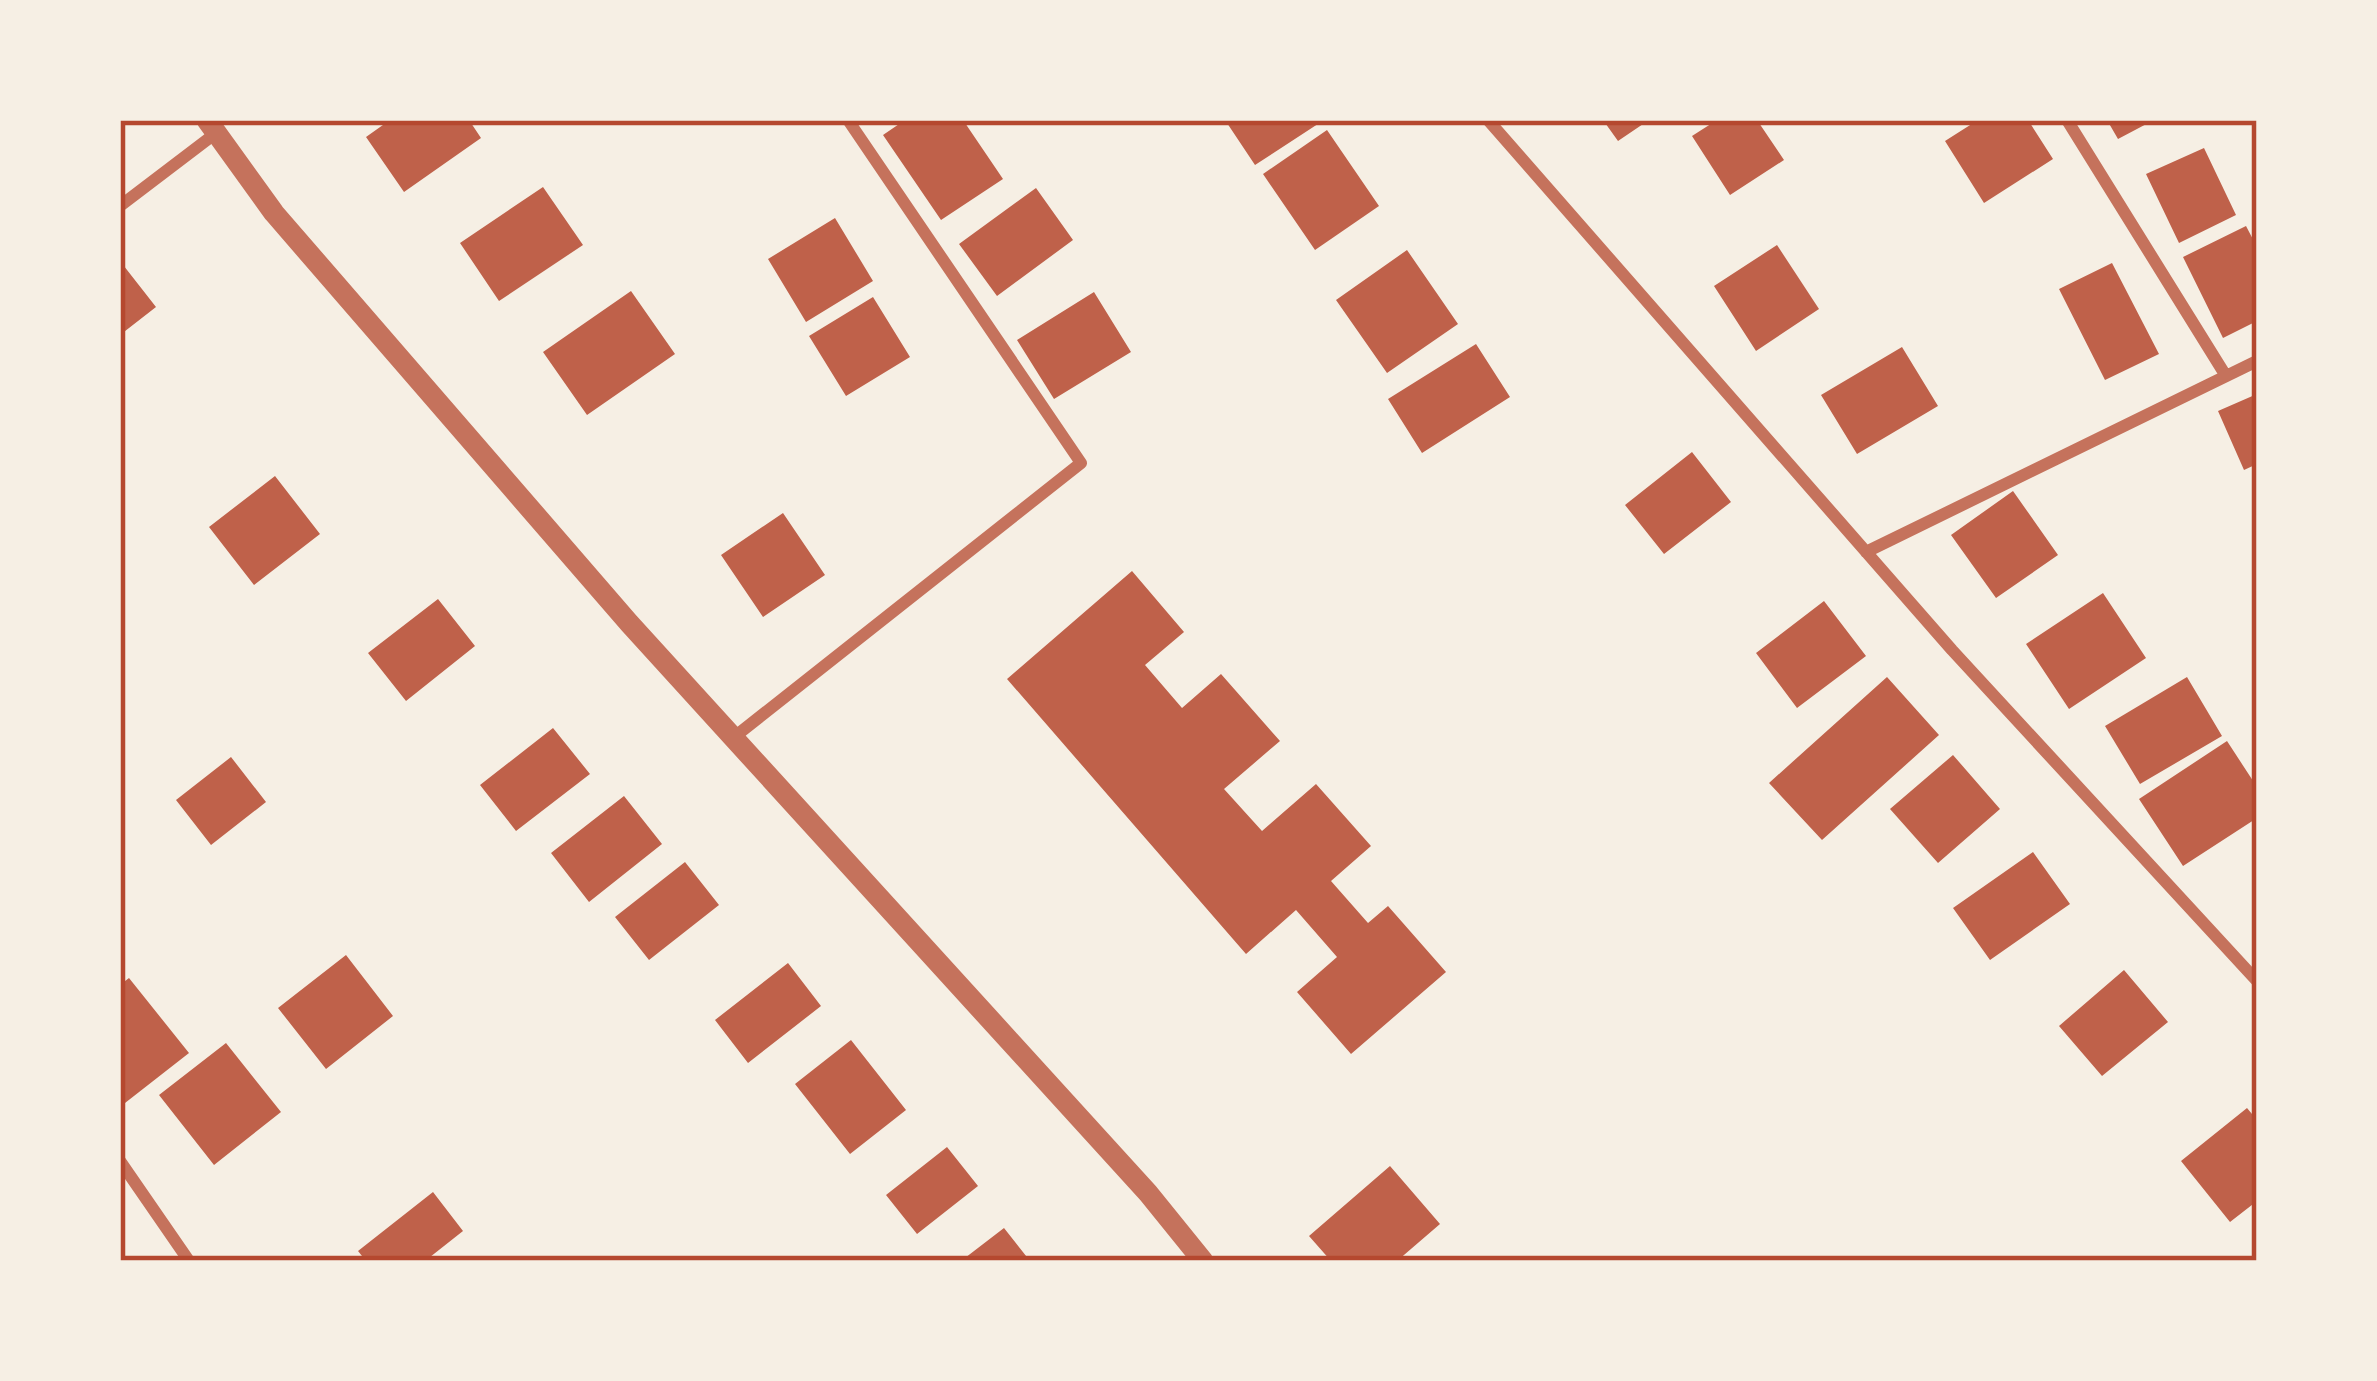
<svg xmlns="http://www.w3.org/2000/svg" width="2377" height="1381" viewBox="0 0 2377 1381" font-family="Ubuntu,sans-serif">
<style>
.building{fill:#bf614a}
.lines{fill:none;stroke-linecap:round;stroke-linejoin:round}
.minor{stroke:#c5725c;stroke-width:12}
.tertiary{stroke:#c5725c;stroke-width:21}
.neatline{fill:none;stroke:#b5482f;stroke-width:4.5}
</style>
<rect width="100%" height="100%" fill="#f6efe4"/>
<!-- building -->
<path class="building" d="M390 120H469L481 138 404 192 366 137Z
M905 120H963L1003 179 941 220 883 135Z
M1225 120H1324L1255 165Z
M1603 120H1649L1618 141Z
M1717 120H1757L1784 160 1730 195 1692 136Z
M1978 120H2028L2053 159 1984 203 1945 141Z
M2107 120H2154L2118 139Z
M1327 130 1379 206 1315 250 1263 174Z
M2204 148 2236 215 2179 243 2146 174Z
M543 187 583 245 499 301 460 243Z
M1036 188 1073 240 997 296 959 244Z
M835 218 873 281 806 322 768 259Z
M2246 226 2257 247V321L2223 338 2183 257Z
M1777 245 1819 309 1756 351 1714 286Z
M1407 250 1458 324 1387 373 1336 300Z
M120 261 156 307 120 335Z
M2112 263 2159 354 2105 380 2059 289Z
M631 291 675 354 587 415 543 352Z
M1094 292 1131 352 1054 399 1017 340Z
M873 297 910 357 846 396 809 336Z
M1476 344 1510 397 1422 453 1388 399Z
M1902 347 1938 406 1857 454 1821 395Z
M2257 394V464L2244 470 2218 411Z
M1692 452 1731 502 1664 554 1625 505Z
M275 476 320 534 254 585 209 527Z
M2013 491 2058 555 1996 598 1951 535Z
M783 513 825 575 763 617 721 555Z
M1132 571 1184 632 1145 665 1182 708 1221 674 1280 741 1224 789 1262 831 1316 784 1371 846 1331 881 1368 923 1388 906 1446 972 1351 1054 1297 992 1337 957 1296 910 1246 954 1007 679Z
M2103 593 2146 658 2069 709 2026 644Z
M438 599 475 646 406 701 368 653Z
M1824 601 1866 656 1797 708 1756 653Z
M1887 677 1939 735 1822 840 1769 783Z
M2187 677 2222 736 2140 784 2105 726Z
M553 728 590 774 516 831 480 785Z
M2227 741 2257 787V818L2183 866 2139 799Z
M1953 755 2000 809 1938 863 1890 809Z
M231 757 266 802 211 845 176 800Z
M624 796 662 844 589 902 551 853Z
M2033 852 2070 904 1990 960 1953 908Z
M685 862 719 905 649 960 615 917Z
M346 955 393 1016 326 1069 278 1008Z
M788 963 821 1006 748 1063 715 1020Z
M2124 970 2168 1022 2102 1076 2059 1026Z
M129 978 189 1053 125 1103 120 1097V985Z
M851 1040 906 1110 850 1154 795 1084Z
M226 1043 281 1112 214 1165 159 1095Z
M2247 1108 2257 1120V1201L2230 1222 2181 1161Z
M947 1147 978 1186 917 1234 886 1195Z
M1390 1166 1440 1224 1397 1261H1331L1309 1236Z
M433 1192 463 1231 425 1261H366L358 1251Z
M1004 1228 1030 1261H961Z"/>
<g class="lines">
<!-- minor -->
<path class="minor" d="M1488 120 1952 650 2257 981
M2067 120 2226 376
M120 206 216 133
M1866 552 2257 361
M733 738 1081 463 848 120
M120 1161 189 1261"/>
<!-- tertiary -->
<path class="tertiary" d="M207 120 274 213 629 623 1148 1193 1203 1261"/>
</g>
<!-- border -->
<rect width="2377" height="1381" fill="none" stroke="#f6efe4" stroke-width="246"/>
<rect x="123" y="123" width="2131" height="1135" class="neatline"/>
</svg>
